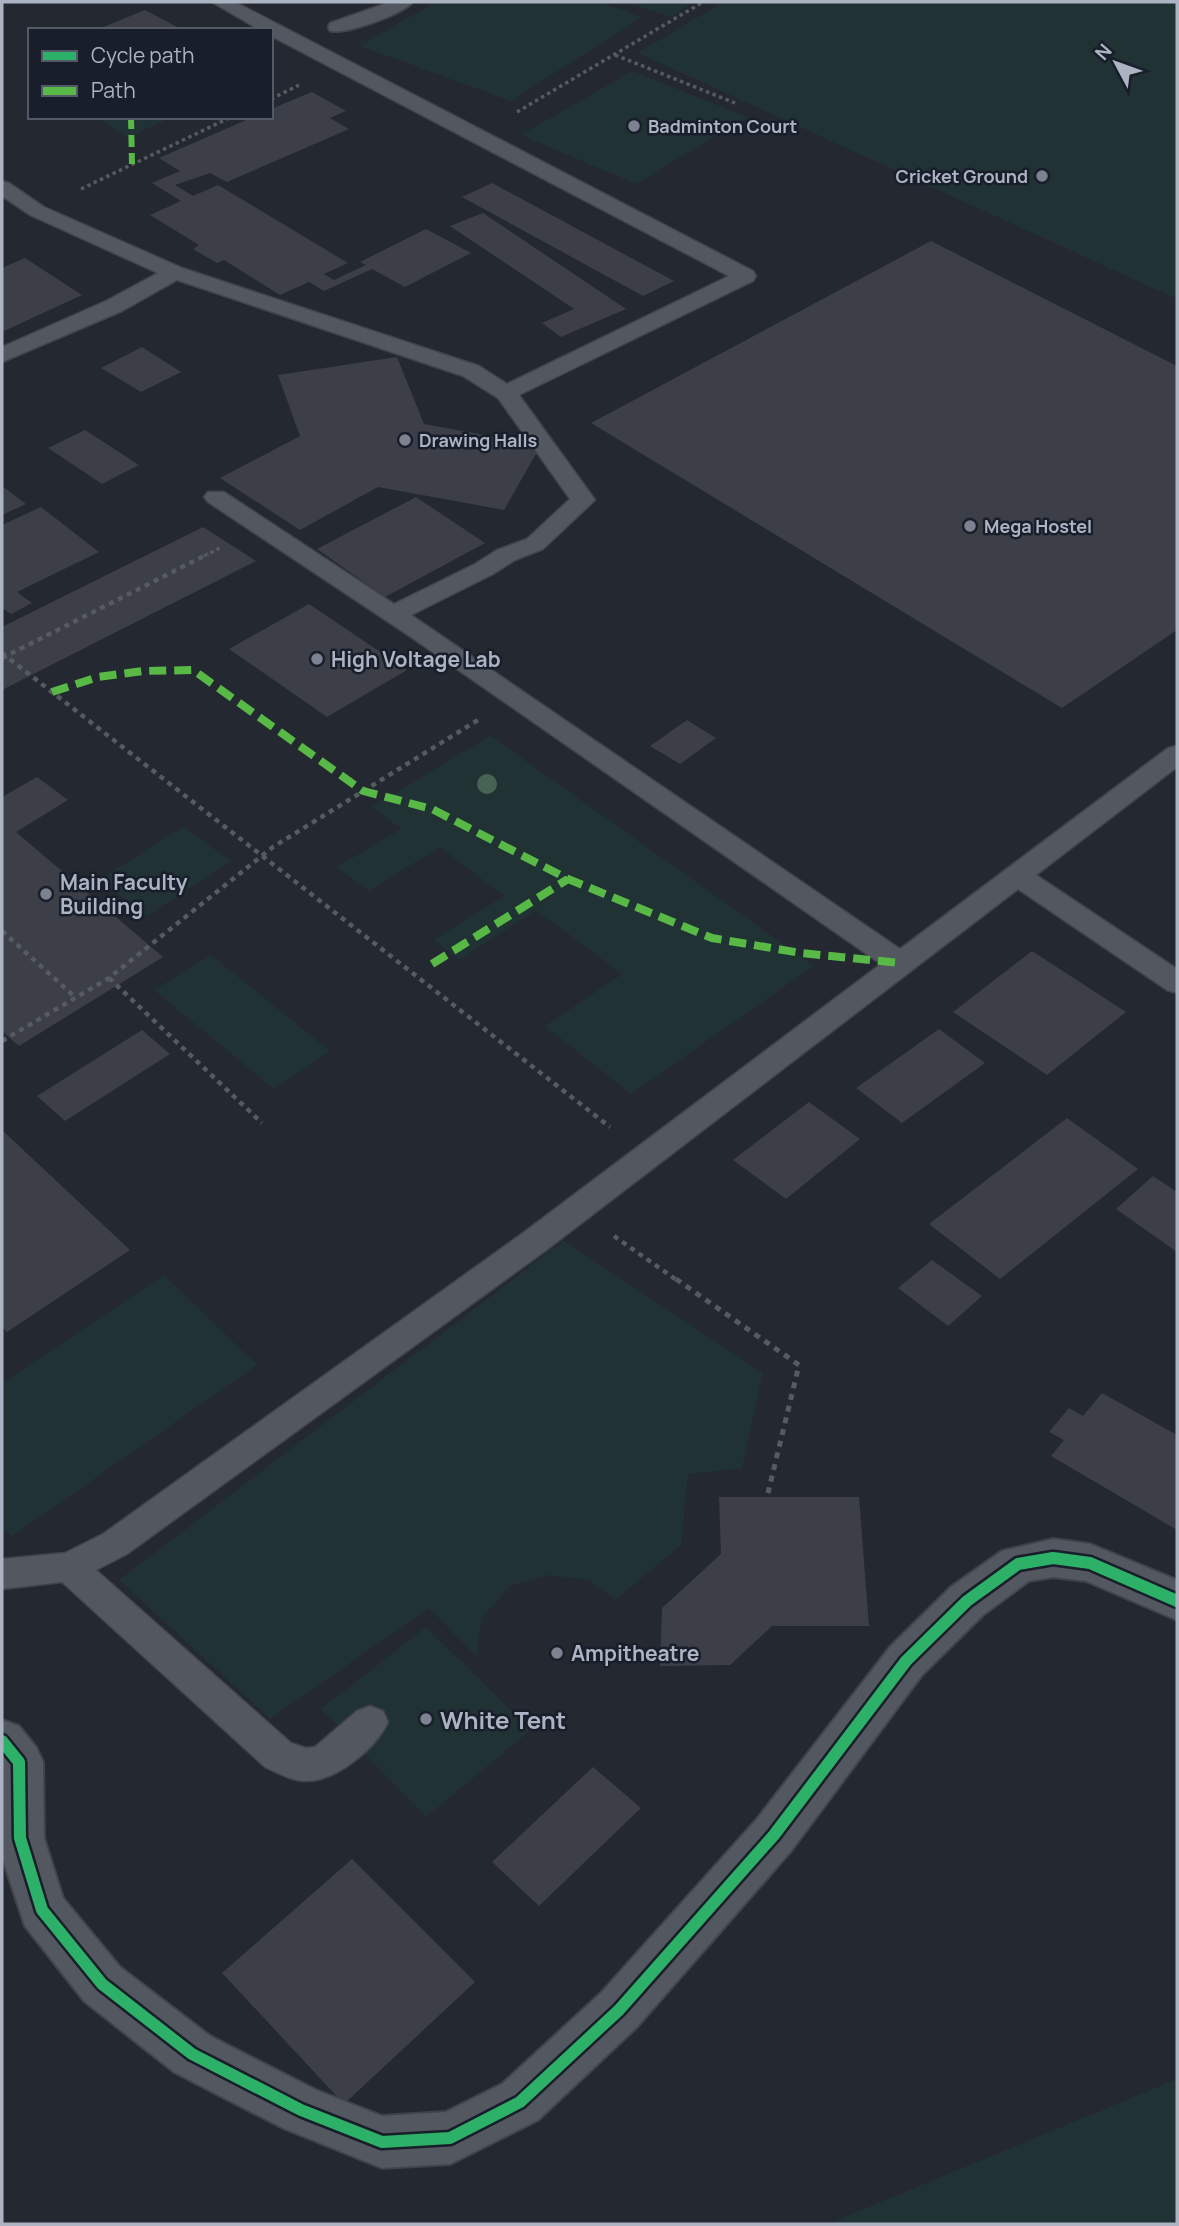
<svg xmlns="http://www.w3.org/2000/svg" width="1179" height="2226" viewBox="0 0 1179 2226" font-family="Manrope,sans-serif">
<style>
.green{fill:#213235}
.building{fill:#3c3f47}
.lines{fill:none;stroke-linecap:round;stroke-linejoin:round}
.lane-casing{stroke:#404349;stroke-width:3}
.street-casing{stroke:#404349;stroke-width:4}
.path-far2{stroke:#565b62;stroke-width:3.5;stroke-dasharray:3.5 3.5;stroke-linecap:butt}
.path-far1{stroke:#565b62;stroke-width:4.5;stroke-dasharray:5 5;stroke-linecap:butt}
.path{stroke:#565b62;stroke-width:5;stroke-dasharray:6 6;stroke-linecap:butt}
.lane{fill:#53575f;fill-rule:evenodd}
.street{fill:#53575f;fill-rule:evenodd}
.quiet-far1{stroke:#58b947;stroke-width:6;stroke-dasharray:12 6;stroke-linecap:butt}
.quiet{stroke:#58b947;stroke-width:8;stroke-dasharray:17 8;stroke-linecap:butt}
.cycleway-casing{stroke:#181e2a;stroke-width:17}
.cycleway{stroke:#2db169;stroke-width:12}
.tree{fill:#476354}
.poi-dot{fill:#7c8290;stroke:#181e2a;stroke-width:2.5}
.labels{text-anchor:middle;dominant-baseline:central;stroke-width:5;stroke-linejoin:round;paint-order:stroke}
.far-poi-label{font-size:18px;font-weight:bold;fill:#acb3c3;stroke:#181e2a;text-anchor:start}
.poi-label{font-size:21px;font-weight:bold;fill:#acb3c3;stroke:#181e2a;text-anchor:start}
.near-poi-label{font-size:24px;font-weight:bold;fill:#acb3c3;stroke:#181e2a;text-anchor:start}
</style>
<rect width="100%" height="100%" fill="#242830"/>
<!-- green -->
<path class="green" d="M435 2H598L642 17 511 101 360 46Z
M625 2H694L671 17Z
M723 2H1177V299L638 53Z
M632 71 747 117 636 184 521 135Z
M95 117H173L128 137Z
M490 736H491L814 966 631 1094 545 1026 622 974 536 910 459 960 434 940 504 896 440 847 369 891 337 867 401 829 372 807Z
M183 827 231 861 147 916 99 880Z
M211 955 330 1051 274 1089 154 990Z
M563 1241 763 1373 742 1468 688 1474 681 1545 615 1600 589 1580 548 1575 510 1586 482 1618 476 1656 429 1608 270 1719 119 1580Z
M164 1275 257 1365 11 1537 2 1527V1383Z
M426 1627 531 1730 426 1817 321 1709Z
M1177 2079V2224H831L842 2218Z"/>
<!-- building -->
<path class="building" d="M145 10 183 30H96Z
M312 92 346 111 330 118 349 129 227 182 210 173 175 185 193 196 218 185 348 263 324 274 334 280 366 265 360 262 426 229 471 253 405 287 372 269 324 291 309 282 280 295 224 260 217 263 193 249 199 245 150 215 181 201 152 183 180 171 159 158 253 117H271V109Z
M492 183 674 281 643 296 462 197Z
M483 213 626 309 561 337 542 323 574 309 450 226Z
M931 241 1177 366V630L1062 708 591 423Z
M25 258 82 295 2 332V268Z
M142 347 181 372 141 392 101 368Z
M397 357 424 424 541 445 504 510 378 487 300 530 220 478 300 436 278 375Z
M85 430 139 465 102 484 48 448Z
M2 486 26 504 2 515Z
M416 497 485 543 385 597 317 549Z
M41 507 99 552 17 592 32 603 11 614 2 608V525Z
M203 527 256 561 2 690V627Z
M309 604 407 670 327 717 229 649Z
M687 720 716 738 680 764 650 746Z
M37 777 68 800 16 832 163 957 19 1046 2 1031V797Z
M1032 951 1126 1012 1047 1075 953 1012Z
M939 1029 985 1063 902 1123 856 1088Z
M142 1030 170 1054 65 1121 37 1096Z
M809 1102 860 1139 786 1199 733 1160Z
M1067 1118 1138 1169 1000 1279 929 1224Z
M2 1130 130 1250 7 1332 2 1327Z
M1153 1176 1177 1192V1252L1116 1209Z
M932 1260 982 1296 948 1326 898 1288Z
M1102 1393 1177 1435V1530L1051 1456 1064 1440 1049 1432 1069 1408 1083 1416Z
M719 1497H859L869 1626H772L730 1665 660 1666 662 1608 721 1554Z
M593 1767 641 1808 539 1906 492 1862Z
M352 1859 475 1982 344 2104 222 1973Z"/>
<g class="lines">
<!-- lane casing -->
<g class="lane-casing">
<path id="lane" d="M212 2H235L753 271 756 276 753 281 519 395 595 500 543 549 515 560 493 574 411 615 900 949 1168 748 1177 746V767L1036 875 1177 969V993L1167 990 1018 889 545 1251 127 1554 96 1570 291 1743 306 1748 315 1747 357 1711 370 1706 383 1711 388 1722C376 1748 337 1781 306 1781 292 1781 278 1773 265 1767L62 1582 2 1589V1559L65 1553 103 1534 523 1233 881 964 411 637 208 502 204 497 208 492H224L394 604 475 564 497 550 527 539 570 499 498 398 463 376 177 280 122 311 2 362V347L106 301 158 273 30 215 2 196V181L9 183 44 207 182 268 479 366 507 384 729 276 271 36V30H260Z
M390 2H413C403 14 346 35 330 31L328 27 330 23Z"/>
</g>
<!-- street casing -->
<g class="street-casing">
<path id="street" d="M1053 1539 1090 1544 1177 1580V1620L1086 1581 1053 1577 1029 1581 983 1615 922 1675 791 1851 637 2027 538 2120 450 2164 382 2168 283 2128 174 2072 84 2001 25 1926 2 1857V1720L19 1726 36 1747 43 1762 44 1838 63 1898 120 1967 210 2036 316 2090 382 2116 446 2112 502 2084 601 1993 757 1819 890 1647 951 1587 1002 1551Z"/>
</g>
<!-- path-far2 -->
<path class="path-far2" d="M615 55 735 103
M271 99 299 85
M517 112 703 2
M81 189 231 117
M204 556 220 548"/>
<!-- path-far1 -->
<path class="path-far1" d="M2 653 610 1127
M2 658 208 554
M2 931 75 997
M109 978 262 1123
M2 1041 109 978 273 847 478 720
M614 1236 678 1281"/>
<!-- path -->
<path class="path" d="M676 1279 799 1365 767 1497"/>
<!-- lane -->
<use href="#lane" class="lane"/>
<!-- street -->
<use href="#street" class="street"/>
<!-- quiet-far1 -->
<path class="quiet-far1" d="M131 117 132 164"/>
<!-- quiet -->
<path class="quiet" d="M52 692 98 677 143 671 193 670 363 791 432 809 568 879 712 938 801 953 900 963
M432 964 568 879"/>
<!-- cycleway casing -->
<g class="cycleway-casing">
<path id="cycleway" d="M2 1741 19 1762 20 1838 42 1910 102 1984 192 2054 301 2110 382 2142 450 2138 520 2102 619 2010 774 1835 906 1661 967 1601 1018 1564 1053 1558 1090 1563 1177 1601"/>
</g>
<!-- cycleway -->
<use href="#cycleway" class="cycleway"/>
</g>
<!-- trees -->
<circle class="tree" cx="487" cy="784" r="10"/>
<!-- markers -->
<g class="poi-dot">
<circle cx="634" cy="126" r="7"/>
<circle cx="1042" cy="176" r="7"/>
<circle cx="405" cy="440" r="7"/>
<circle cx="970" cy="526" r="7"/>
<circle cx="317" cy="659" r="7"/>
<circle cx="46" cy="894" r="7"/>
<circle cx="557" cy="1653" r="7"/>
<circle cx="426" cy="1719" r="7"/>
</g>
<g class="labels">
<!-- far-poi labels -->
<g class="far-poi-label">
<text x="648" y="126">Badminton Court</text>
<text x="1028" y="176" text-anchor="end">Cricket Ground</text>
<text x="419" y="440">Drawing Halls</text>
<text x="984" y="526">Mega Hostel</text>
</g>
<!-- poi labels -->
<g class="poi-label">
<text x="331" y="659">High Voltage Lab</text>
<text x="60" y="882">Main Faculty<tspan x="60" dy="24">Building</tspan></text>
<text x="571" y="1653">Ampitheatre</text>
</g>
<!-- near-poi labels -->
<g class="near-poi-label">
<text x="440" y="1719">White Tent</text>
</g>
</g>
<!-- border -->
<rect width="1179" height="2226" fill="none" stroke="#acb3c3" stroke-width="7"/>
<!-- legend -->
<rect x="28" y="28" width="245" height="91" fill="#181e2a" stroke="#535a67" stroke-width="2"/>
<rect x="42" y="51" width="35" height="10" fill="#2db169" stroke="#535a67" stroke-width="2"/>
<text x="91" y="63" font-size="21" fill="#acb3c3">Cycle path</text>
<rect x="42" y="86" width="35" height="10" fill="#58b947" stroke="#535a67" stroke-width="2"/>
<text x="91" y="98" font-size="21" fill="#acb3c3">Path</text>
<!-- north arrow -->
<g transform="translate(1116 63) rotate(311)" stroke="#181e2a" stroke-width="5" paint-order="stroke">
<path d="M0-5L12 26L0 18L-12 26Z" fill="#acb3c3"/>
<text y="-10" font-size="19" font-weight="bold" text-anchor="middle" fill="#acb3c3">N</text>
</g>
</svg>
